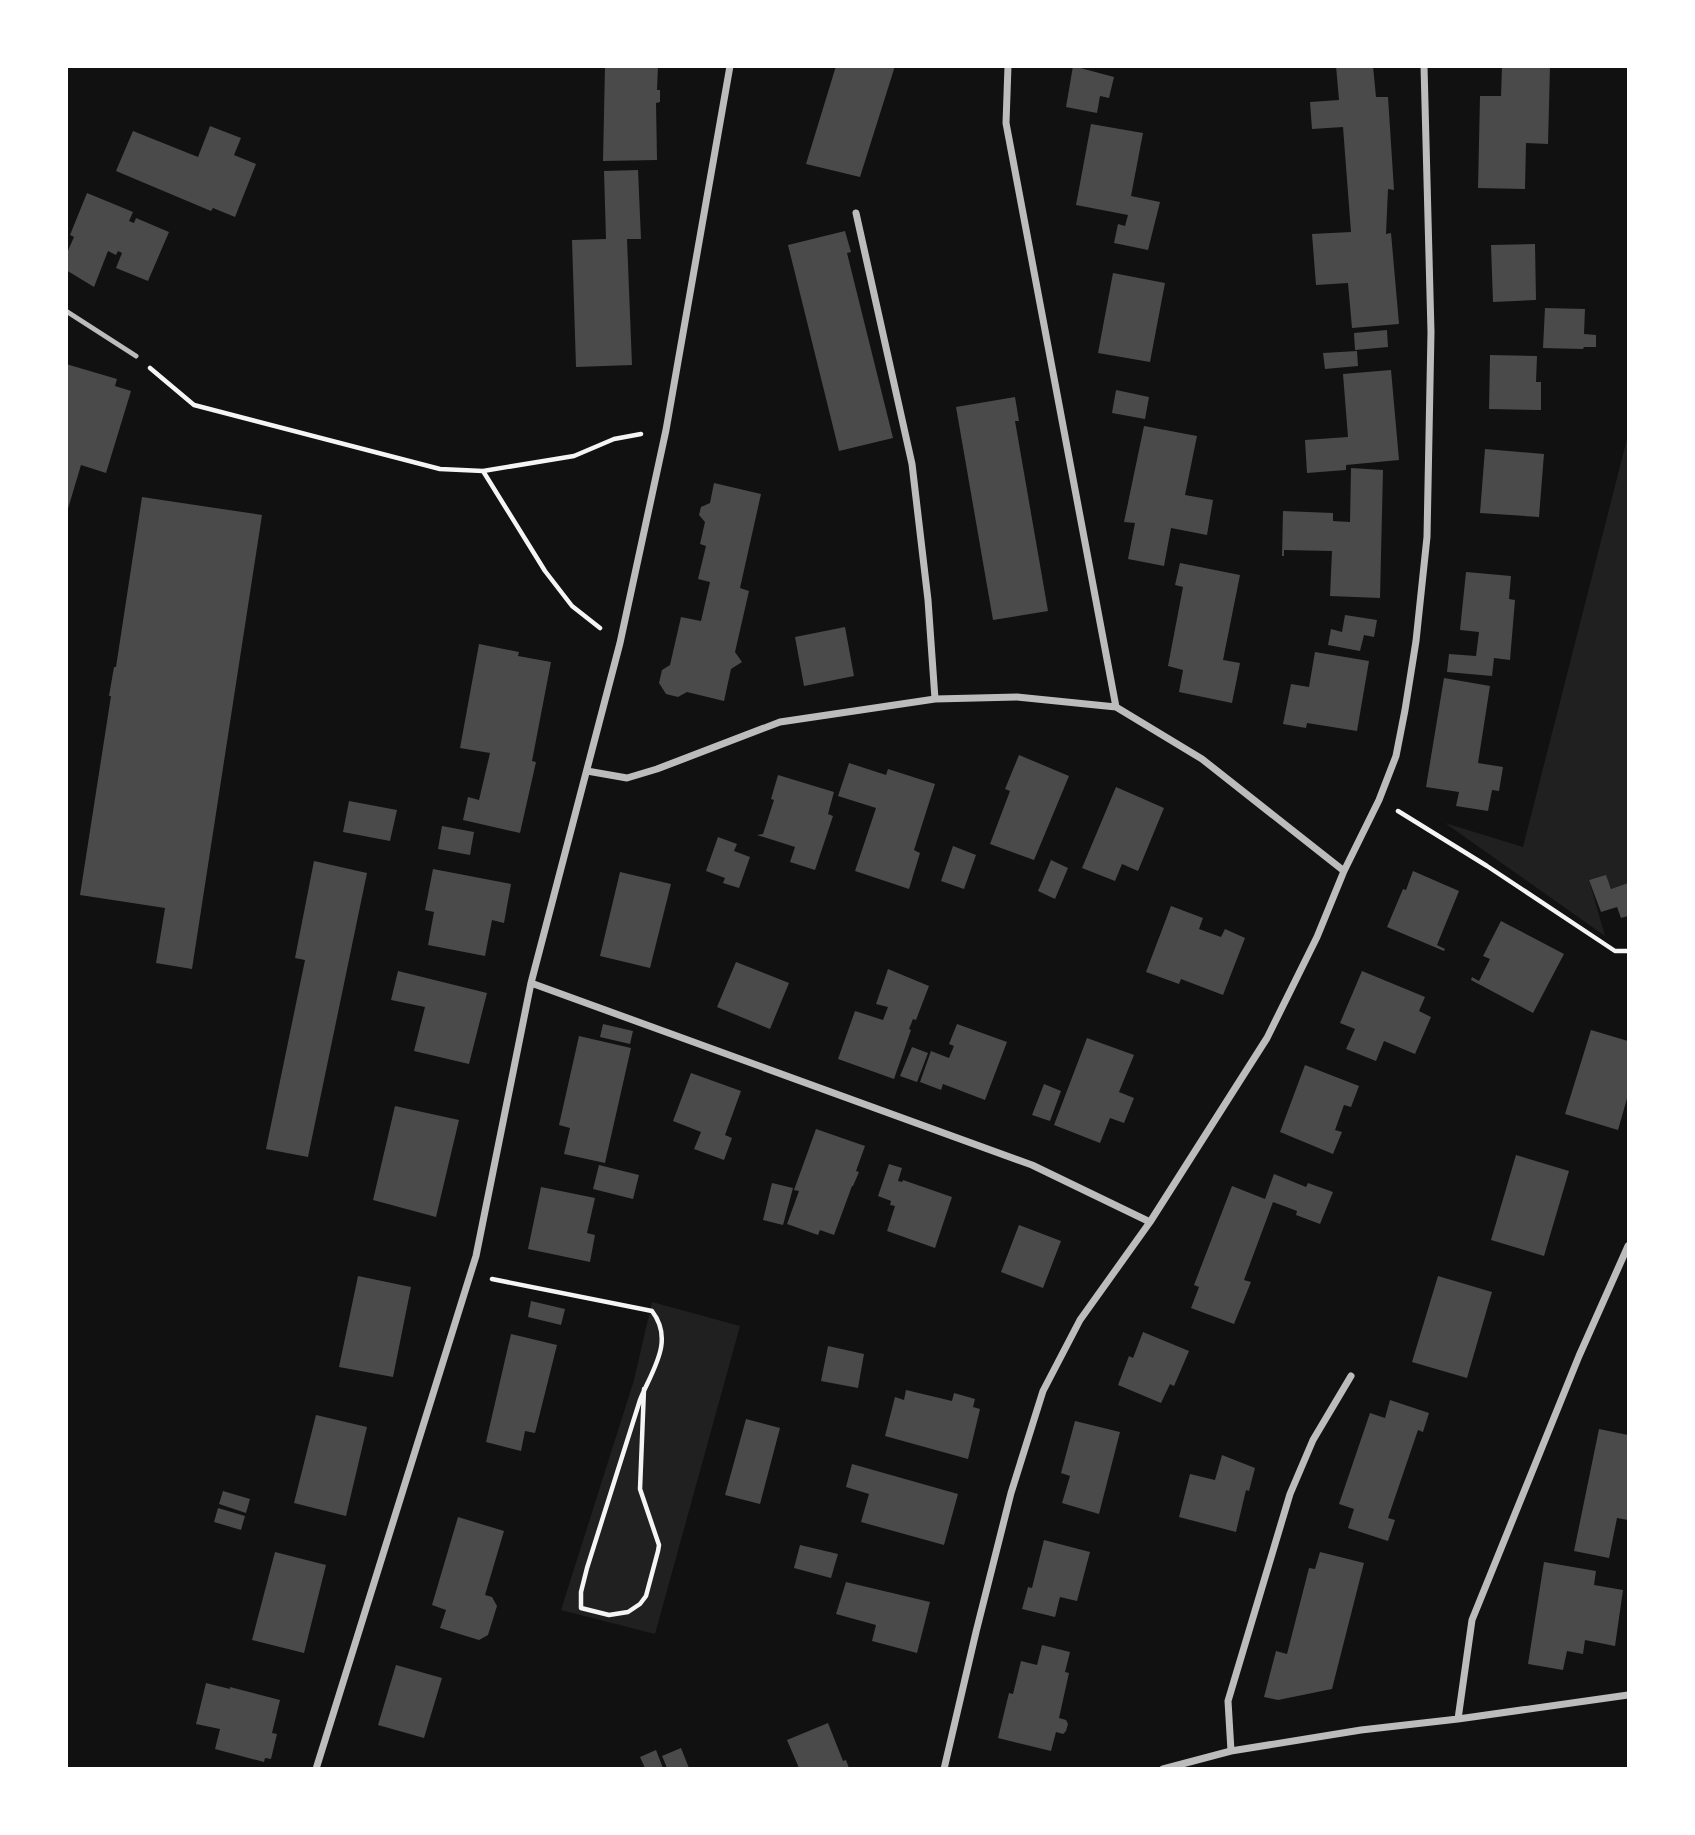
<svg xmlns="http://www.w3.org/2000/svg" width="1695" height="1835" viewBox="0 0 1695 1835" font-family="Manrope,sans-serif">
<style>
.green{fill:#202020}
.building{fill:#4a4a4a}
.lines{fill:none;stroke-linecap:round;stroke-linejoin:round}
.path{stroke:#f5f5f5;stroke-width:4.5}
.service{stroke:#bcbcbc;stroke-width:5}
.minor{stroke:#bcbcbc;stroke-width:7}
</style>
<rect width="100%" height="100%" fill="#111"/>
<!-- green -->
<path class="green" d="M1628 435V883L1612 889 1604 876 1589 880 1605 936 1445 823 1523 847Z
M652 1302 740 1326 655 1634 561 1610 634 1380Z"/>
<!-- building -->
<path class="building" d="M605 66H658L657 90H660V102L656 103 657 160 603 161Z
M836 66H895L860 177 806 164Z
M1073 66 1114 77 1109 98 1100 96 1097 113 1066 107Z
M1336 66H1373L1376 97H1388L1394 190 1388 189 1386 234 1391 233 1399 324 1352 328 1348 283 1316 285 1312 234 1351 232 1343 127 1312 129 1310 102 1339 100Z
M1502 66H1550L1548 144 1526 143 1525 189 1478 188 1480 96H1501Z
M1091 124 1143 133 1131 196 1160 202 1148 250 1114 243 1118 224 1125 226 1128 215 1076 205Z
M210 126 241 138 234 155 256 164 235 217 213 208 211 211 116 171 133 131 198 157Z
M638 170 641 239H627L632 365 576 367 572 240 606 239 604 171Z
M87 193 133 212 129 221 134 223 136 218 169 232 148 281 116 268 122 253 118 251 116 255 108 251 94 287 66 270V255L74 237 70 235Z
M845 231 851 252 847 253 893 438 839 451 788 245Z
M1535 244 1536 300 1493 302 1491 245Z
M1113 273 1165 283 1150 362 1098 353Z
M1545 308 1585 309 1584 334 1596 335V347H1584L1583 349 1543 348Z
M1387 330 1388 347 1355 350 1354 333Z
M1357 351 1358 366 1325 369 1323 353Z
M1490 355 1537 356 1536 382H1541V410L1489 409Z
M66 364 117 379 115 386 131 391 106 473 81 465 67 512Z
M1391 370 1399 460 1346 465V470L1307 473 1305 440 1348 437 1343 374Z
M1116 390 1149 397 1145 419 1112 413Z
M1015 397 1019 421H1015L1048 611 993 620 956 407Z
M1144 426 1197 436 1185 495 1213 500 1207 535 1171 528 1164 566 1128 559 1135 523 1124 522Z
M1485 449 1544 454 1539 517 1480 513Z
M1351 468 1383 470 1380 598 1330 596 1332 551 1284 550V556H1282L1283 511 1333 513V521L1350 522Z
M714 483 761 494 740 588 749 591 735 652 742 662 731 669 724 701 687 692 678 697 666 694 659 683 662 670 670 665 681 617 701 621 710 582 698 579 706 546 700 544 705 522 699 515 701 507 710 503Z
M142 497 262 515 192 969 156 963 165 908 80 895 111 696H109L114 667H116Z
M1180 563 1240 575 1223 660 1240 663 1232 703 1179 692 1183 670 1168 666 1183 587 1175 585Z
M1466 572 1511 576 1509 599 1515 600 1510 660 1494 658 1492 676 1447 672 1449 654 1476 656 1479 632 1460 630Z
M1345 615 1377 620 1374 637 1364 635 1360 651 1328 645 1331 629 1342 632Z
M845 627 854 676 804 686 795 637Z
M479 644 519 652 518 656 551 662 532 761 536 762 520 833 463 820 468 797 479 800 490 753 460 748Z
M1315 652 1369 661 1357 731 1307 723 1306 728 1283 724 1291 684 1309 687Z
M1444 678 1490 686 1478 763 1503 767 1499 791 1492 790 1488 811 1456 806 1459 792 1426 787Z
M1019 755 1069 776 1034 860 990 844 1010 791 1005 789Z
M849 763 886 775 888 769 935 784 914 850 920 853 909 889 855 871 876 808 838 796Z
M778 775 834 792 828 814 833 816 815 870 790 862 795 847 757 835 763 834 774 800 771 799Z
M1116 787 1164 808 1138 871 1122 864 1115 881 1082 868Z
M349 801 397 810 390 841 343 832Z
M442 826 474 832 470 855 438 849Z
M718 837 737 844 734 851 750 857 739 888 723 883 725 878 706 871Z
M953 846 976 855 964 889 941 881Z
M1051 860 1068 868 1055 899 1038 891Z
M314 861 367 873 308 1157 266 1149 305 960 295 958Z
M433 869 511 884 504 923 492 920 485 956 428 945 434 912 425 910Z
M1413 871 1459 891 1437 945 1445 949 1444 951 1387 927 1403 889 1406 890Z
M620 872 671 884 650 968 600 956Z
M1606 875 1611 889 1628 883V916L1621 918 1617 907 1601 912 1589 880Z
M1171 906 1203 918 1199 929 1221 937 1225 929 1245 938 1223 995 1181 979 1179 984 1146 972Z
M1501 921 1564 954 1533 1013 1471 980 1472 977 1479 981 1490 959 1483 956Z
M736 962 789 983 770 1029 717 1007Z
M888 969 929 986 916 1020 913 1019 909 1029 911 1030 894 1079 838 1059 855 1011 883 1020 888 1007 876 1004Z
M398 971 487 993 469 1064 414 1051 425 1007 391 1000Z
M1362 971 1425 997 1419 1011 1431 1017 1415 1054 1384 1041 1376 1061 1346 1049 1355 1029 1340 1023Z
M603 1024 633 1031 630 1044 600 1037Z
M957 1024 1007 1042 985 1100 943 1084 941 1090 920 1082 931 1051 949 1058 954 1046 949 1044Z
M1591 1030 1628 1041V1095L1618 1130 1565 1114Z
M579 1036 631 1048 605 1163 564 1154 570 1128 559 1125Z
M1087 1038 1134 1055 1119 1092 1134 1098 1124 1123 1110 1118 1100 1143 1054 1125Z
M912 1047 928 1053 917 1082 900 1076Z
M1305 1065 1359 1086 1351 1107 1344 1105 1335 1130 1342 1132 1333 1154 1280 1132Z
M691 1073 741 1091 725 1135 732 1138 724 1160 694 1149 701 1132 673 1121Z
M1044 1084 1061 1091 1050 1121 1032 1115Z
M395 1106 459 1120 436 1217 373 1200Z
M816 1129 865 1146 856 1171 859 1172 853 1186H852L834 1235 820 1230 818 1235 787 1224 799 1191 794 1190Z
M1516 1155 1569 1171 1544 1256 1491 1240Z
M889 1164 902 1168 898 1181 902 1182 903 1180 952 1197 935 1248 887 1231 895 1206 890 1205 891 1201 878 1196Z
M599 1165 639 1175 633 1199 593 1189Z
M1274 1174 1306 1187 1308 1183 1333 1192 1320 1224 1296 1215 1297 1211 1273 1202 1244 1280 1251 1282 1234 1324 1191 1308 1199 1287 1194 1285 1232 1186 1265 1199Z
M772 1183 793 1188 783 1225 763 1220Z
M541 1187 595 1198 587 1233 595 1235 590 1262 528 1249Z
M1019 1225 1061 1241 1043 1288 1001 1272Z
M358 1276 411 1287 393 1377 339 1367Z
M1438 1276 1492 1292 1467 1378 1412 1362Z
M531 1301 565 1309 561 1325 528 1317Z
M1143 1332 1189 1351 1174 1386 1170 1384 1161 1403 1118 1385 1129 1356 1133 1358Z
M511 1334 557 1345 535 1433 525 1431 521 1451 486 1442Z
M828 1346 864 1354 858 1388 821 1381Z
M906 1390 952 1401 954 1393 975 1399 973 1407 980 1409 968 1459 885 1436 895 1397 904 1400Z
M1390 1400 1429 1413 1423 1432 1418 1430 1388 1518 1395 1520 1388 1541 1348 1528 1354 1509 1339 1504 1370 1413 1385 1418Z
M316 1415 367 1427 346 1516 294 1503Z
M746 1419 780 1428 760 1504 725 1495Z
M1075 1421 1120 1432 1099 1514 1062 1503 1070 1476 1061 1473Z
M1599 1429 1628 1435V1520L1617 1518 1609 1558 1574 1551Z
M1222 1455 1255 1468 1249 1491 1246 1490 1236 1532 1179 1517 1190 1474 1215 1480Z
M852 1464 958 1494 944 1545 861 1522 869 1494 846 1487Z
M223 1491 250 1499 246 1513 219 1504Z
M218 1508 245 1516 241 1530 214 1522Z
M458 1517 504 1531 485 1595 492 1597 497 1606 488 1635 479 1640 440 1628 446 1610 432 1605Z
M1044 1540 1090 1552 1077 1601 1060 1597 1055 1617 1022 1609 1028 1587 1032 1588Z
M800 1545 838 1554 831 1578 794 1568Z
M275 1552 326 1565 304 1653 252 1640Z
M1320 1552 1364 1563 1332 1689 1278 1700 1264 1697 1276 1651 1287 1654 1309 1568 1315 1569Z
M1544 1562 1596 1571 1594 1585 1623 1590 1615 1646 1585 1640 1583 1654 1567 1651 1563 1670 1528 1664Z
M846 1582 930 1602 917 1653 872 1641 876 1625 836 1614Z
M1042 1645 1070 1652 1065 1672 1069 1673 1059 1718 1066 1720 1068 1724 1066 1731 1063 1734 1056 1732 1051 1751 998 1738 1009 1693 1013 1694 1021 1661 1037 1665Z
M396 1665 442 1678 424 1738 378 1725Z
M206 1683 230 1689V1687L280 1700 272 1733 277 1734 271 1759 265 1758 264 1762 215 1749 220 1729 196 1724Z
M828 1723 843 1761 846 1760 849 1768H799L787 1740Z
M681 1748 689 1768H667L662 1756Z
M656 1750 663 1768H645L640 1757Z"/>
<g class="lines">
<!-- path -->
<path class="path" d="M150 368 194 405 440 469 483 471 545 571 572 606 600 628
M483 471 574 456 614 439 641 434
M1398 811 1487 866 1615 951H1628
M492 1279 652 1311C675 1341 652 1370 640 1400L587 1568 581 1592V1608L609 1615 628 1612 640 1604 646 1596 658 1551 659 1545 640 1489 644 1389"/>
<!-- service -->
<path class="service" d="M66 311 136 356"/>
<!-- minor -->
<path class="minor" d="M1008 66 1006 123 1116 707
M856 213 912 464 928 600 935 699
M587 771 627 778 657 769 780 722 935 699 1017 697 1116 707 1202 759 1344 871
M531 983 1032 1165 1150 1222
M1458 1719 1472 1620 1579 1356 1628 1246
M1231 1751 1228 1701 1290 1494 1313 1440 1351 1376
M316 1769 476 1256 531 983 620 643 666 430 730 66
M944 1769 976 1632 1011 1493 1043 1391 1080 1320 1150 1222 1267 1038 1317 937 1344 871 1379 800 1396 756 1405 710 1416 641 1427 537 1431 332 1424 66
M1163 1769 1231 1751 1361 1730 1458 1719 1628 1695"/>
</g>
<!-- border -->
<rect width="1695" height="1835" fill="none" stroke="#ffffff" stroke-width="136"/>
</svg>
